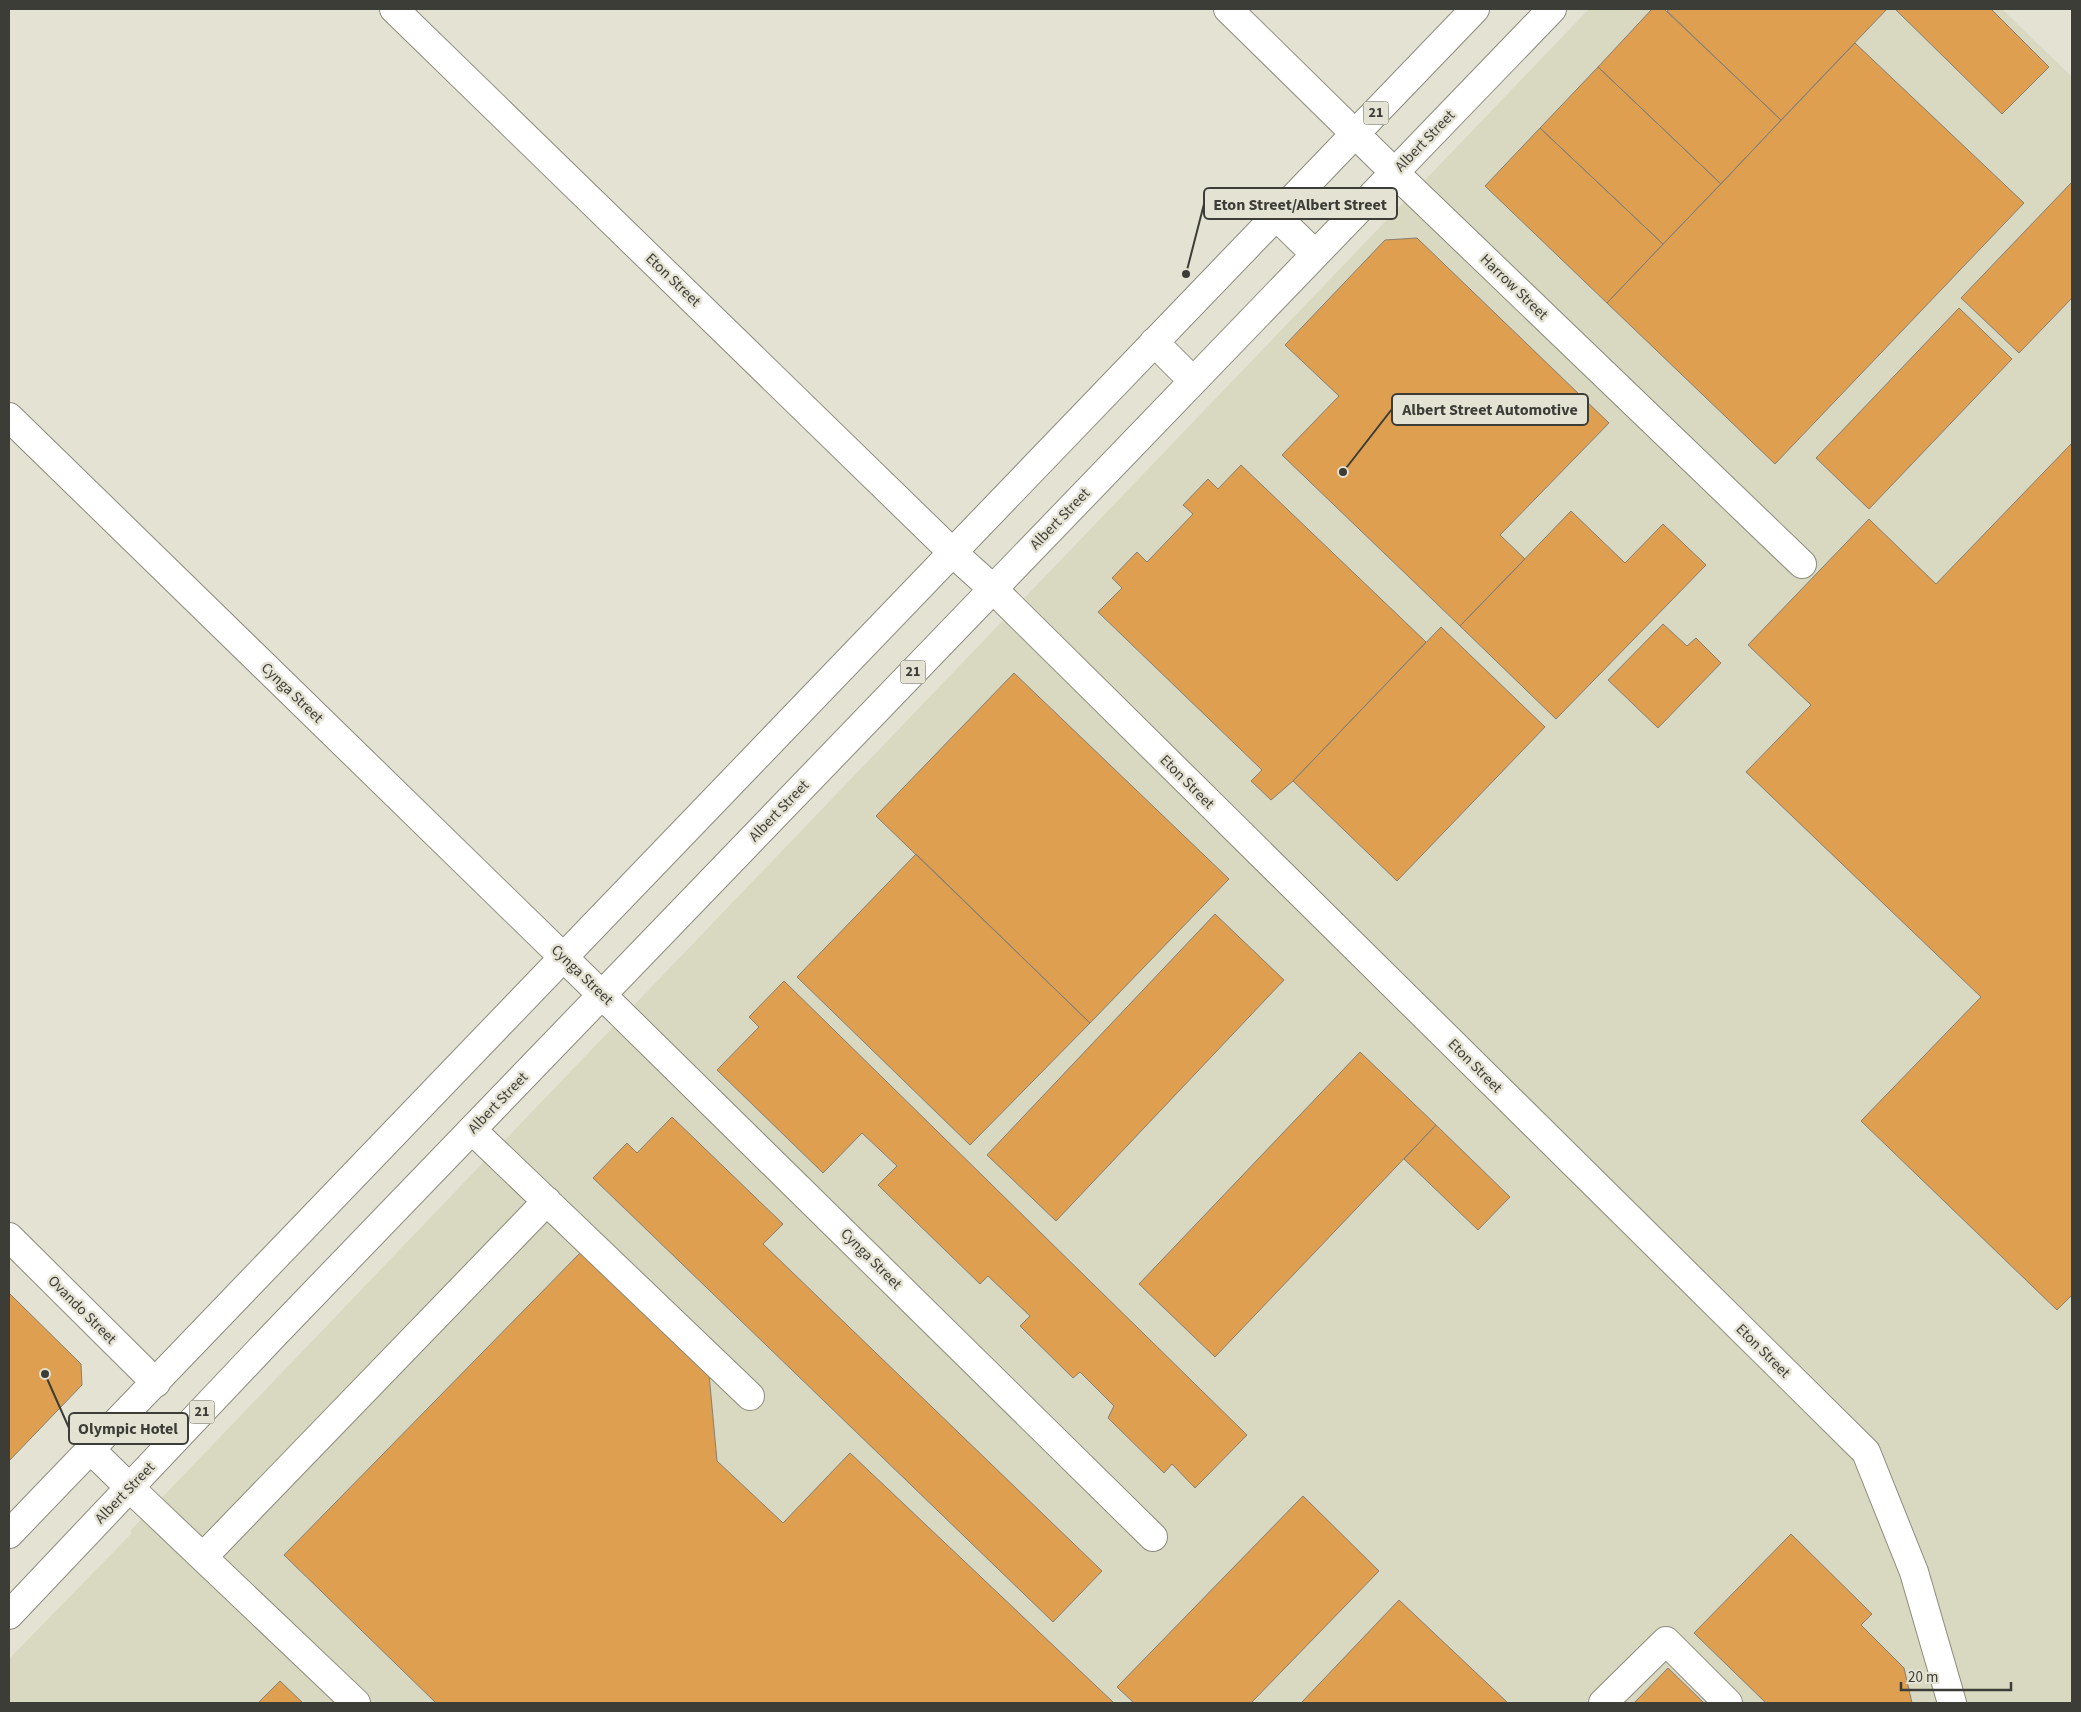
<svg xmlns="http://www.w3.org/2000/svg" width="2081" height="1712" viewBox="0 0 2081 1712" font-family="'Source Sans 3',sans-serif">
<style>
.built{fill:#d9d8c0}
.building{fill:#de9f50;stroke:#887e72}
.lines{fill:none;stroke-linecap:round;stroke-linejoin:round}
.minor-casing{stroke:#8c8b7c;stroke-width:30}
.highway-casing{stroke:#8c8b7c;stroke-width:30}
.minor{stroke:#fff;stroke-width:28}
.highway{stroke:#fff;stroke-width:28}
.labels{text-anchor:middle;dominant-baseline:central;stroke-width:5;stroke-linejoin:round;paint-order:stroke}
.shield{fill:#e4e3d3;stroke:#6f6f66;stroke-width:1}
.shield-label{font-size:14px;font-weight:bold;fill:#3d3d37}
.street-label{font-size:15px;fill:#3d3d37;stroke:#e4e3d3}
.leader{fill:none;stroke:#3d3d37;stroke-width:2}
.callout-dot{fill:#3d3d37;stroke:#e4e3d3;stroke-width:2}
.callout{fill:#e4e3d3;stroke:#3d3d37;stroke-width:2}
.callout-label{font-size:16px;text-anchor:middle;font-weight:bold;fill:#3d3d37}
</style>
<rect width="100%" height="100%" fill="#e4e3d3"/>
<!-- built -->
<path class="built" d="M1589 9H2002L2072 77V1703H9V1659L132 1533 130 1531Z"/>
<!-- building -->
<path class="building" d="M1652 9H1664L1781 120 1721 184 1598 67Z
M1670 9H1887L1781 120 1667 11Z
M1895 9H1991L2049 67 2002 114Z
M1855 43 2024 203 1775 464 1607 303Z
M1598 67 1721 184 1663 244 1540 128Z
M1540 128 1663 244 1607 303 1485 186Z
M2072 182V298L2019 353 1961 298Z
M1417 238 1609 423 1500 535 1525 559 1460 626 1282 455 1339 396 1285 345 1385 240Z
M1959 308 2012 359 1869 509 1816 458Z
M2072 443V1295L2057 1310 1861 1121 1981 997 1746 772 1811 705 1748 645 1869 519 1936 584Z
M1241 465 1426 642 1293 781 1271 800 1251 781 1262 770 1098 612 1122 588 1112 578 1137 552 1147 562 1193 514 1183 505 1208 479 1218 489Z
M1571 511 1625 563 1663 524 1706 565 1556 719 1460 626Z
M1663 624 1687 646 1696 638 1721 663 1658 728 1608 680Z
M1441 627 1545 727 1397 881 1293 781Z
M1014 673 1229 879 1090 1023 876 816Z
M916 854 1090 1023 970 1145 797 977Z
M1215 914 1284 980 1056 1221 987 1155Z
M784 981 1247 1435 1195 1488 1172 1464 1164 1473 1108 1418 1114 1406 1080 1372 1073 1378 1020 1326 1030 1316 988 1276 980 1284 878 1185 897 1166 862 1133 823 1173 717 1070 759 1027 749 1017Z
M1360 1052 1436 1125 1215 1357 1139 1284Z
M672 1117 783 1224 763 1244 1102 1571 1053 1622 593 1178 627 1143 637 1153Z
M1436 1125 1510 1197 1478 1230 1404 1159Z
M582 1251 709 1374 717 1461 783 1523 850 1453 1114 1703H436L284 1555Z
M9 1293 81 1364 82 1385 9 1461Z
M1303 1496 1379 1571 1251 1703H1134L1117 1687Z
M1791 1534 1872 1614 1861 1625 1904 1668 1912 1703H1766L1694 1633Z
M1399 1600 1508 1703H1301Z
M1668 1668 1704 1703H1634Z
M280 1681 303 1703H258Z"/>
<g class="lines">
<!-- minor casing -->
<g class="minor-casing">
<path id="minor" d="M394 9 952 552
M1228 9 1394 172 1802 564
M9 417 602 995 1153 1537
M993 589 1866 1452 1914 1572 1952 1703
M472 1130 750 1396
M9 1237 156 1383
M130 1488 356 1703
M203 1557 547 1201
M1603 1703 1666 1641 1728 1703"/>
</g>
<!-- highway casing -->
<g class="highway-casing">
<path id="highway" d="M1275 215 1315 254
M1154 342 1193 381
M952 552 993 589
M91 1450 130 1488
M9 1534 1475 9
M9 1615 273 1336 1552 9"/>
</g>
<!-- minor -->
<use href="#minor" class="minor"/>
<!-- highway -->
<use href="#highway" class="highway"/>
</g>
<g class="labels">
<!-- shield labels -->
<g class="shield">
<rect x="1363.5" y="101.5" width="25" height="23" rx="4"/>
<rect x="900.5" y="660.5" width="25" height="23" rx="4"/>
<rect x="189.5" y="1400.5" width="25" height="23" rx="4"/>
</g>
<g class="shield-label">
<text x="1376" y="113">21</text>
<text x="913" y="672">21</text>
<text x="202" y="1412">21</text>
</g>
<!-- street labels -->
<g class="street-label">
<text transform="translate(1425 141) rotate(-46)">Albert Street</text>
<text transform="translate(673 280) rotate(44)">Eton Street</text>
<text transform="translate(1514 287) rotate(44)">Harrow Street</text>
<text transform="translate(1060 519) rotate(-46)">Albert Street</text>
<text transform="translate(292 693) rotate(44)">Cynga Street</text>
<text transform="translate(1187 782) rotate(45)">Eton Street</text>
<text transform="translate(779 811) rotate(-46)">Albert Street</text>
<text transform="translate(582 975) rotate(44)">Cynga Street</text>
<text transform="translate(1475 1066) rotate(45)">Eton Street</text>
<text transform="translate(498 1103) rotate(-46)">Albert Street</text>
<text transform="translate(871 1259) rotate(45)">Cynga Street</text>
<text transform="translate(82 1310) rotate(45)">Ovando Street</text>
<text transform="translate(1763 1351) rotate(45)">Eton Street</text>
<text transform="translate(125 1493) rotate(-46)">Albert Street</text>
</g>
</g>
<!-- callouts -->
<path class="leader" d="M1186 274L1204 204M1343 472L1392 409M45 1374L69 1428"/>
<g class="callout-dot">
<circle cx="1186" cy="274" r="5"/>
<circle cx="1343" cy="472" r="5"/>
<circle cx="45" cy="1374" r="5"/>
</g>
<g class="callout">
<rect x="1204" y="188" width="193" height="31" rx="5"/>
<rect x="1392" y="394" width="196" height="31" rx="5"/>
<rect x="69" y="1413" width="119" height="31" rx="5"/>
</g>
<g class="callout-label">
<text x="1300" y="210">Eton Street/Albert Street</text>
<text x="1490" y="415">Albert Street Automotive</text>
<text x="128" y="1434">Olympic Hotel</text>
</g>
<!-- border -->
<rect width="2081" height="1712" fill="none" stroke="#3d3d37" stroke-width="20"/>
<!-- scale -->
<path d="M1901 1682v8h110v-8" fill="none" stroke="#3d3d37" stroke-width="2.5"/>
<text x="1908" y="1682" font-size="15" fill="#3d3d37" stroke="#e4e3d3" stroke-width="4" paint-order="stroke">20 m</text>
</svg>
